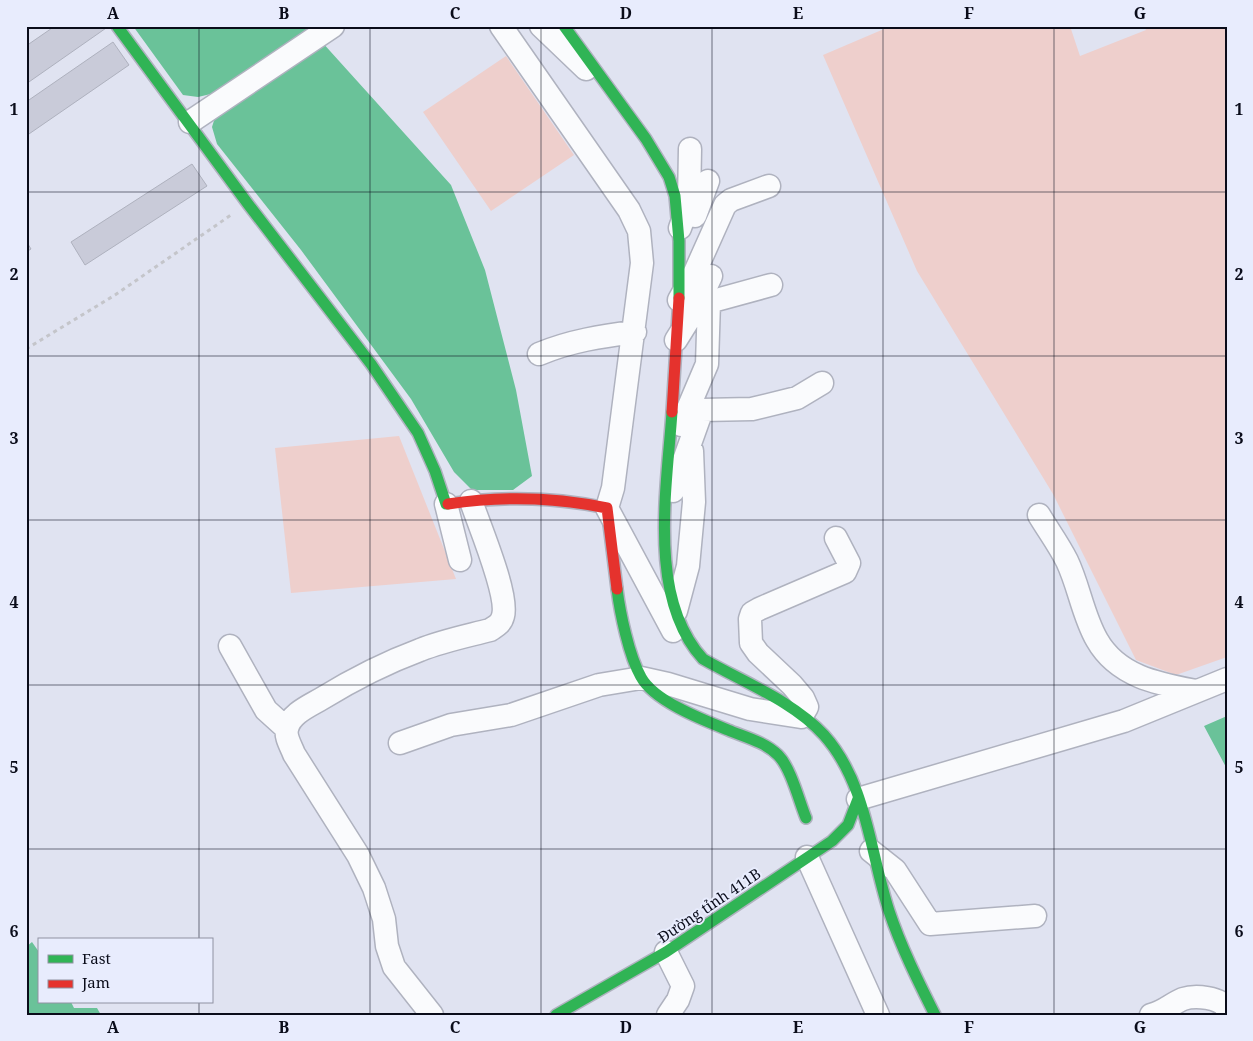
<svg xmlns="http://www.w3.org/2000/svg" width="1253" height="1041" viewBox="0 0 1253 1041" font-family="'Noto Serif',serif">
<style>
.green{fill:#eecfcc}
.water{fill:#6ac299}
.building{fill:#c9cbd9;stroke:#aeb1be}
.lines{fill:none;stroke-linecap:round;stroke-linejoin:round}
.street-casing{stroke:#afb2bf;stroke-width:25}
.fast-casing{stroke:#afb2bf;stroke-width:14}
.jam-casing{stroke:#afb2bf;stroke-width:14}
.path{stroke:#c4c5ca;stroke-width:3;stroke-dasharray:4 4;stroke-linecap:butt}
.street{stroke:#fafbfd;stroke-width:22}
.fast{stroke:#30b455;stroke-width:11}
.jam{stroke:#e5322d;stroke-width:11}
.grid{fill:none;stroke:#0a0c1a;stroke-width:1;stroke-opacity:0.55}
.labels{text-anchor:middle;dominant-baseline:central;stroke-width:4;stroke-linejoin:round;paint-order:stroke}
.street-label{font-size:15px;fill:#0a0c1a;stroke:#e8ecfd}
.neatline{fill:none;stroke:#0a0c1a;stroke-width:2}
.grid-label{font-size:16px;text-anchor:middle;font-weight:bold;fill:#0a0c1a}
</style>
<rect width="100%" height="100%" fill="#e0e3f1"/>
<!-- green -->
<path class="green" d="M891 26H1070L1080 56 1146 30 1144 26H1227V657L1176 675 1136 660 1053 494 917 271 823 55Z
M506 56 574 155 491 211 423 112Z
M399 436 456 579 291 593 275 448Z"/>
<!-- water -->
<path class="water" d="M133 26H308L311 30 215 93 198 97 183 95Z
M321 41 451 185 485 270 516 390 532 476 513 490H472L454 472 411 399 301 250 217 144 212 127 217 111Z
M1227 716V769L1204 726Z
M32 942 39 952V1002H71L74 1008H97L101 1015H26V947Z"/>
<!-- building -->
<path class="building" d="M55 26H109L26 84V46Z
M113 42 129 65 26 136V102Z
M192 164 207 186 85 265 71 242Z
M26 241 31 249 26 252Z"/>
<g class="lines">
<!-- street casing -->
<g class="street-casing">
<path id="street" d="M501 26 629 210 639 231 642 263 613 488 607 508 673 631
M541 26 586 69
M190 122 333 26
M695 216 708 181
M680 228 689 203 690 149
M679 300 695 272 725 205 731 200 769 186
M676 340 696 308 711 276
M539 354C570 341 602 336 635 332
M681 425 707 364 709 302 771 285
M673 491 702 410 752 409 797 398 822 383
M446 504 460 560
M1039 515C1048 530 1059 545 1067 561 1079 586 1083 616 1097 640 1118 677 1159 684 1196 691
M676 611 688 566 694 502 692 451
M230 646 266 710 287 729
M400 743 451 725 511 715 599 685 641 678 668 684 750 709 801 717 807 707 803 698 792 685 758 653 751 643 750 619 752 613 759 609 845 572 849 563 836 538
M858 799 1124 721 1227 679
M871 851 895 870 930 924 1035 916
M807 857 878 1015
M666 952 683 986 678 1000 668 1015
M432 1015 394 967 387 946 384 919 374 888 358 855 294 754C291 746 285 737 287 729 290 714 309 706 321 699 352 680 385 663 420 650 442 641 467 636 490 630 496 626 501 624 503 616 509 595 479 525 471 501
M1151 1015C1164 1012 1171 1004 1183 999 1195 995 1221 997 1227 1009"/>
</g>
<!-- fast casing -->
<g class="fast-casing">
<path id="fast" d="M117 26 248 204 371 364 418 433 435 471 446 504H448
M564 26 646 139 669 177 675 196 679 241V298
M672 412C667 488 647 598 703 659 743 682 793 701 824 735 867 783 870 853 889 911 901 947 918 981 935 1015
M617 589C620 613 629 656 641 677 654 701 703 720 728 730 745 737 765 742 778 755 791 768 799 801 806 818
M556 1015 666 952 832 841 848 825 858 799"/>
</g>
<!-- jam casing -->
<g class="jam-casing">
<path id="jam" d="M672 412 679 298
M448 504C501 496 554 497 607 508L617 589"/>
</g>
<!-- path -->
<path class="path" d="M26 349 115 295 231 215"/>
<!-- street -->
<use href="#street" class="street"/>
<!-- fast -->
<use href="#fast" class="fast"/>
<!-- jam -->
<use href="#jam" class="jam"/>
</g>
<!-- grid -->
<path class="grid" d="M199 26V940M370 26V1015M541 26V1015M712 26V1015M883 26V1015M1054 26V1015M26 192H1227M26 356H1227M26 520H1227M26 685H1227M26 849H1227M199 1002V1015"/>
<g class="labels">
<!-- street labels -->
<g class="street-label">
<text transform="translate(709 905) rotate(-34)">Đường tỉnh 411B</text>
</g>
</g>
<!-- border -->
<rect width="1253" height="1041" fill="none" stroke="#e8ecfd" stroke-width="55"/>
<!-- legend -->
<rect x="38" y="938" width="175" height="65" fill="#e8ecfd" stroke="#8f92a2"/>
<rect x="48" y="955" width="25" height="8" fill="#30b455" stroke="#8f92a2"/>
<text x="82" y="964" font-size="15" fill="#0a0c1a">Fast</text>
<rect x="48" y="980" width="25" height="8" fill="#e5322d" stroke="#8f92a2"/>
<text x="82" y="988" font-size="15" fill="#0a0c1a">Jam</text>
<rect x="28" y="28" width="1198" height="986" class="neatline"/>
<g class="grid-label">
<text x="113" y="19">A</text>
<text x="284" y="19">B</text>
<text x="455" y="19">C</text>
<text x="626" y="19">D</text>
<text x="798" y="19">E</text>
<text x="969" y="19">F</text>
<text x="1140" y="19">G</text>
<text x="14" y="115">1</text>
<text x="1239" y="115">1</text>
<text x="14" y="280">2</text>
<text x="1239" y="280">2</text>
<text x="14" y="444">3</text>
<text x="1239" y="444">3</text>
<text x="14" y="608">4</text>
<text x="1239" y="608">4</text>
<text x="14" y="773">5</text>
<text x="1239" y="773">5</text>
<text x="14" y="937">6</text>
<text x="1239" y="937">6</text>
<text x="113" y="1033">A</text>
<text x="284" y="1033">B</text>
<text x="455" y="1033">C</text>
<text x="626" y="1033">D</text>
<text x="798" y="1033">E</text>
<text x="969" y="1033">F</text>
<text x="1140" y="1033">G</text>
</g>
</svg>
